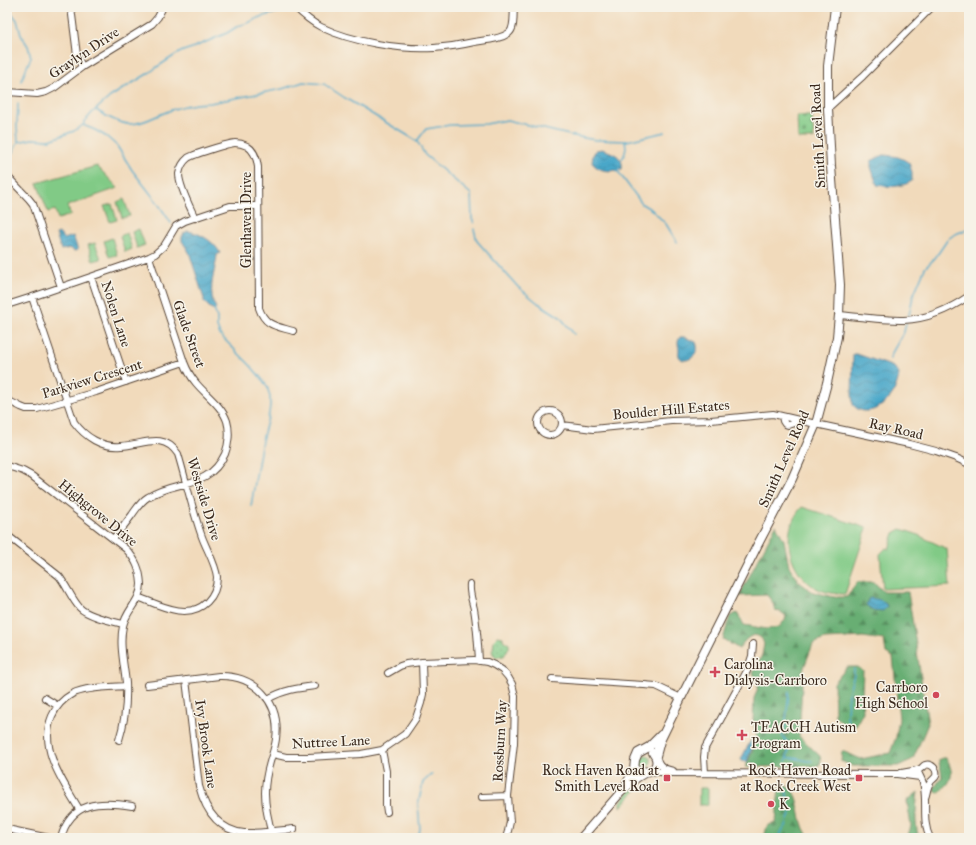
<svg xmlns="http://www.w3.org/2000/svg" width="976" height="845" viewBox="0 0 976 845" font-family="'IM FELL Great Primer',serif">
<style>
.green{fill:#81ca86;stroke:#5e7a52}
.forest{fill:url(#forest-firs);stroke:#526c48}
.cemetery{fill:url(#cemetery-stones);stroke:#5e7a52}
.park{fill:url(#park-dots);stroke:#5e7a52}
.water{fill:url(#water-waves);stroke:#426874}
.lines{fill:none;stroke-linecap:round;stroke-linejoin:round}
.stream{stroke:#4aa7c9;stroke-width:1.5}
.minor-casing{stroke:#564436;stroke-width:8}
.major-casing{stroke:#564436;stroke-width:10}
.minor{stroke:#fff;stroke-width:6}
.major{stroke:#fff;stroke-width:8}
.poi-dot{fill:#d1495b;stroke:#f7f3e8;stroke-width:1.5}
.labels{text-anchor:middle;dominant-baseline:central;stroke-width:3;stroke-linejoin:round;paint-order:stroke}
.street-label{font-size:14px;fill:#3b2a1e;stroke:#f7f3e8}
.poi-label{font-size:14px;fill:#3b2a1e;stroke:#f7f3e8;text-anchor:start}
</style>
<defs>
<pattern id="forest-firs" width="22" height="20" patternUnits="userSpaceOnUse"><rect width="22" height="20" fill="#68ae73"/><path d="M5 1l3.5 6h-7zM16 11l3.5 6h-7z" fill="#578e5e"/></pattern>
<pattern id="cemetery-stones" width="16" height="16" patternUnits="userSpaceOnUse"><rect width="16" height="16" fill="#81ca86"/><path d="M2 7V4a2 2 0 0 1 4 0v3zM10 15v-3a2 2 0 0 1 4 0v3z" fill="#6ba46d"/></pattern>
<pattern id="park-dots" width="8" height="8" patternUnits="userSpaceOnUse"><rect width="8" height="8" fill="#81ca86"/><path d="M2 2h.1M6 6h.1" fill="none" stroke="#6ba46d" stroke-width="1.8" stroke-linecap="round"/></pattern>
<pattern id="water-waves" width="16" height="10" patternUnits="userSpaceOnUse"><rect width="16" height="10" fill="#4aa7c9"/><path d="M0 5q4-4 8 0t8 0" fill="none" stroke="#3f88a3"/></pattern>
</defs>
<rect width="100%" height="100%" fill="#f7f3e8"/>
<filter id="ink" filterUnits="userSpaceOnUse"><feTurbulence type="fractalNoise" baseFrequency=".025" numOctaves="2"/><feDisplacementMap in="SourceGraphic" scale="8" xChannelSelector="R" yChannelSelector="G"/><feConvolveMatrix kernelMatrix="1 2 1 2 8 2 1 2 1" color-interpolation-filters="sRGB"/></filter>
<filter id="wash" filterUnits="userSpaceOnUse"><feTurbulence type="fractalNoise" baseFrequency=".012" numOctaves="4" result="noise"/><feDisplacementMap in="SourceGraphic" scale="16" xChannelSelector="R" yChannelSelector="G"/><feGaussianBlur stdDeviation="0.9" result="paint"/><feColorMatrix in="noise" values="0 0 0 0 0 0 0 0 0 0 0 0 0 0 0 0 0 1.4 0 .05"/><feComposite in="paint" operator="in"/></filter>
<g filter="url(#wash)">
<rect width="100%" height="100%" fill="#f1dabb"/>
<!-- green -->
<path class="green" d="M97 166 118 188 67 206 71 215 58 219 55 210 48 212 37 183Z
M124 199 130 216 122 218 117 202Z
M112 204 117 220 110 222 104 206Z
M139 229 145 245 137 248 132 232Z
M127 233 132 249 125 252 120 236Z
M112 238 117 255 109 257 104 241Z
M95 243 101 259 93 261 88 245Z
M802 507 867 528 845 594C836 594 828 593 820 590 789 576 778 532 802 507Z
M901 529 916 534 947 549 950 586 883 589 880 554 886 548 889 549 894 533Z
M639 761a6 6 0 1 1 12 0a6 6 0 1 1-12 0Z
M637 781H640L642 783 621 807V802Z
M699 788H708V805H699Z"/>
<!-- forest -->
<path class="forest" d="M776 525 784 540 789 566 799 582 813 592 834 597H847L857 582H874L884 592H908L928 724 913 759 898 766H852L841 761 842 751 861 759 890 753 896 737 899 719 893 657 886 653 884 640 863 637 846 638 825 639 813 644 803 670 799 736 820 756 821 762 818 766 746 767 753 749 757 738 753 721 754 698 757 691 758 682 753 673 762 655 764 644C763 642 763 640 761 638 752 630 743 642 739 649L723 639 730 616 737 613 744 625 767 629 779 627 785 620 786 616 781 612 775 611 773 603 767 595 739 596Z
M847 667H858L863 671 862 695 863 712 855 727 845 725 835 716 834 683Z
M942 758H946C955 773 953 782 938 793L934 791V788L942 777 941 770 939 763V760Z
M784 784C787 786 790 788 792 790 801 800 798 829 811 838H767L765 834 767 826 776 822 779 787Z
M918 792C916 808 914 823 919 838H907L911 826 907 801Z"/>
<!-- cemetery -->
<path class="cemetery" d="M797 116H812L814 139H798Z"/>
<!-- park -->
<path class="park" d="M498 636 503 637V640L509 644V648L504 656 496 657 493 654 492 650 493 649 494 640Z"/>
<!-- water -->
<path class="water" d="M602 149C613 153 624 156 622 169 610 172 600 172 592 163L593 155 596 150Z
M883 155C894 156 900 156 909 163L912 172V181C900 188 891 187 877 185L871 167V161Z
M188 231C200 233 215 242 220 253L217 255C216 268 210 282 212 296 212 300 214 304 216 308L215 310 210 308 204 302V299L189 252 182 241V237L184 233Z
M59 233 64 239 73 236 78 250 74 251 70 248 61 250 56 234Z
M680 337H684L696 342C702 356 683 366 679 356 678 354 679 352 679 349 678 344 677 342 680 337Z
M853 354H857L894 367 899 374C898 381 896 387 893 393 886 406 865 419 853 405L852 394Z
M869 598C877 599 883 599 887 606L883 611 873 610 866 605Z
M751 740H752L754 742 747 762 742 761 741 759Z"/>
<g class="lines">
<!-- stream -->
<path class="stream" d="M7 7 17 20 21 35 28 46 31 57 21 81
M96 110C104 115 120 124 130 124 141 124 150 119 159 115 176 107 192 103 210 103L282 89 303 82 324 84 345 98 417 141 425 155 471 194 472 219 474 223
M83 125 95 130 107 137 117 146 132 170 157 202 171 223
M417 141 426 129 450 125 486 124 507 120 569 135 595 140 627 141 665 132
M18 142 32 139 50 140 74 131 83 125 85 121 93 112 110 97 121 90 149 73 157 67 177 54 183 51 192 48 227 33 238 26 248 23 260 17 279 12 286 7
M10 157 18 142 17 126 18 103
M622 159C626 153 627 148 625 141
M617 170 642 204 652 210 666 224 677 242
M474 229 477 241 518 287 538 303 560 317 574 334
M214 309 217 318V327L220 335 250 365 261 378 267 386 270 397V405L269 414 262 440 251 506
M909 315 913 296 925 268 935 258 948 239 955 234 969 229
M890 359 893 351 904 332 906 323
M848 726V722L847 717 848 694 854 675V669
M787 758C796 756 804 762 812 761
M786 761 790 745 783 737 782 734 785 727 787 711 789 691
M418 838 420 829 418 805 423 782 432 774
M781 838 780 834 786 826 791 811 788 803 786 788"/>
</g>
</g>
<g filter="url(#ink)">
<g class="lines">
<!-- minor casing -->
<g class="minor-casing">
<path id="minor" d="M71 7 77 55 79 60 82 67
M295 7C303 15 311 22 321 27 352 42 401 50 434 48 447 47 461 45 474 42 485 40 499 40 509 33 515 28 513 15 514 7
M7 92 37 94 46 92 54 88 82 67 152 24 158 17 163 7
M828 108 863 76 932 7
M7 176 29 199 33 204 61 287
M195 218C190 207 179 186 179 174 180 168 183 162 188 158 192 155 229 143 235 143 239 143 243 144 247 146 254 150 257 159 258 167L259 308C265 326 276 326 293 331
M91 277 126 382
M32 297 74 422C85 437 102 448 121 446 143 445 163 431 178 454 186 481 192 508 201 534 205 547 216 564 217 577 217 587 214 595 207 602 188 621 159 605 138 597
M7 305 32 297 149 257 155 254 164 246 176 226 185 221 230 206H258
M839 315C860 317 882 320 904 320 927 319 950 309 969 296
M7 400 21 407 26 409H37L96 392 184 362
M538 423a12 12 0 1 1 24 0a12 12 0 1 1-24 0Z
M782 416 783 421 785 424 788 425 800 421
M562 425 593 429 671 421 711 420 773 414 816 424 909 444 936 451 956 458 969 464
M7 466 23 471 32 476 126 549C136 560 140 569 141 584 141 601 126 610 123 626 119 644 124 664 126 683 127 703 125 721 119 740
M7 535 59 576C67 586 72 600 80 608 88 616 111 621 123 624
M113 539C120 531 126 523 132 515 137 508 141 501 148 497 176 479 208 490 225 454 229 444 230 431 227 421 222 406 206 395 196 383 191 377 187 370 184 362L149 257
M470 584C469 593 472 600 474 609 477 626 478 643 479 661
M388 673 400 666 406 664 422 662 474 660 487 662 494 665 502 670 508 677 512 684 515 696 514 743 508 796 510 822 508 831 506 838
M552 679 627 684 644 685 656 686 681 698
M186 680 199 786C205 809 217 830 244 833 258 834 279 830 294 829
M147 685 219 676C255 675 281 702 276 739 275 747 272 755 270 762 267 772 265 783 265 793 265 808 269 824 273 838
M45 698 58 706
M268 699C283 690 298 688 315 686
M382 750 386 771V805L387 812
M273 754 286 757H309L361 754 382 750 405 734 416 718 421 703 423 694 422 662
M657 760C661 768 665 769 673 771
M650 771 669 773 897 774 920 777
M705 773 704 757 705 748 747 671 752 656 753 644
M901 773C905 772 916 771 920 769 922 768 923 766 925 765 931 763 938 769 936 776 935 779 931 780 930 783 927 787 927 793 925 798
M919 774C921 779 924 783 924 788 927 805 922 822 930 838
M482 797 508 796
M79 809C64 783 38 749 52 716 56 707 63 699 72 694 85 687 111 687 126 686
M7 829 49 838
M61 838C71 801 100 801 132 806"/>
</g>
<!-- major casing -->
<g class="major-casing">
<path id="major" d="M656 756 660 741 681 698 757 546 792 479 816 424 827 383 837 337 839 315 840 285 831 166 828 108V66L835 7
M642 771C654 774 661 763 653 753
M627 783 634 770 635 760 638 753 649 747 661 735
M581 838 621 792 636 778 646 772"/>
</g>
<!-- minor -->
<use href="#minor" class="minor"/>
<!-- major -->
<use href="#major" class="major"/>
</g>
</g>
<!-- markers -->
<g class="poi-dot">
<path d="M713 666h4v4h4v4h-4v4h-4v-4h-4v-4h4z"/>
<circle cx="936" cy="695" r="4"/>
<path d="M740 729h4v4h4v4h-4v4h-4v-4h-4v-4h4z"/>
<rect x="663" y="774" width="8" height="8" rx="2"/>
<rect x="855" y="774" width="8" height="8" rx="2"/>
<circle cx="771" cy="804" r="4"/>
</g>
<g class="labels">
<!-- street labels -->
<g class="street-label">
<text transform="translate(84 53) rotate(-34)">Graylyn Drive</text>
<text transform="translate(818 136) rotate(-93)">Smith Level Road</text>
<text transform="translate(246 220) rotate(-90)">Glenhaven Drive</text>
<text transform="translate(116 314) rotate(72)">Nolen Lane</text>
<text transform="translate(189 334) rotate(70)">Glade Street</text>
<text transform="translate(92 379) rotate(-17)">Parkview Crescent</text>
<text transform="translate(671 410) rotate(-5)">Boulder Hill Estates</text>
<text transform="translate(896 429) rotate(13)">Ray Road</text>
<text transform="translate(784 459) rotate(-66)">Smith Level Road</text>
<text transform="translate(204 499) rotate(73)">Westside Drive</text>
<text transform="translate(98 513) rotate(39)">Highgrove Drive</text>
<text transform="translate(500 741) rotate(-87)">Rossburn Way</text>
<text transform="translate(331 742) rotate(-3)">Nuttree Lane</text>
<text transform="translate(206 744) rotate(82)">Ivy Brook Lane</text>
</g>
<!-- poi labels -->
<g class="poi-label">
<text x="724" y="664">Carolina<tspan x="724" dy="16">Dialysis-Carrboro</tspan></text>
<text x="928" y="687" text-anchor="end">Carrboro<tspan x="928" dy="16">High School</tspan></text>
<text x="751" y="727">TEACCH Autism<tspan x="751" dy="16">Program</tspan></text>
<text x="659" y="770" text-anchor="end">Rock Haven Road at<tspan x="659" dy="16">Smith Level Road</tspan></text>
<text x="851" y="770" text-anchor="end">Rock Haven Road<tspan x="851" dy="16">at Rock Creek West</tspan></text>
<text x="779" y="804">K</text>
</g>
</g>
<!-- margin -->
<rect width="976" height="845" fill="none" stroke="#f7f3e8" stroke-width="24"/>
</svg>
